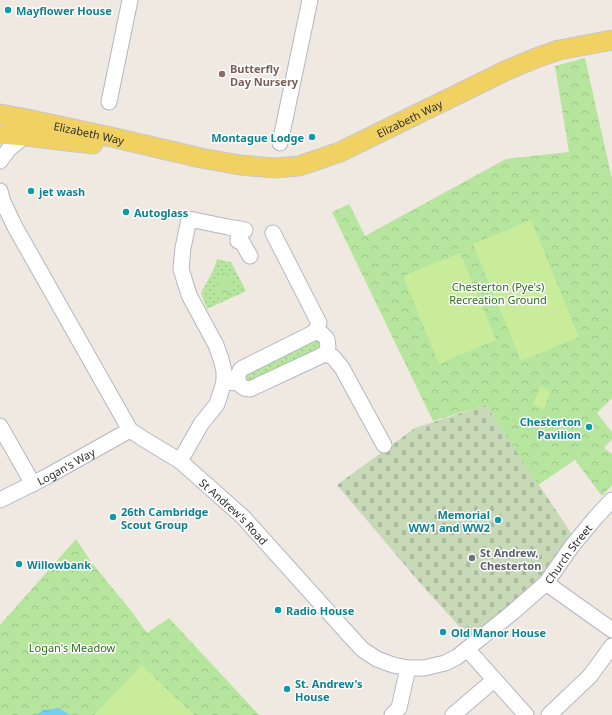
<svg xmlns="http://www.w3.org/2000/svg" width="612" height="715" viewBox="0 0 612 715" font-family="'Noto Sans',sans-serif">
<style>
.grass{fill:url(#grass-dots)}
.cemetery{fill:url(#cemetery-stones)}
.park{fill:url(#park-crowns)}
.pitch{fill:#c9ec9a}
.water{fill:url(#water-ripples)}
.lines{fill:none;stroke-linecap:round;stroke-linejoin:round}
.minor-casing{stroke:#b4b7c1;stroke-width:17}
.major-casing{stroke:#c9c9c9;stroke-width:21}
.minor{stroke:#fff;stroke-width:15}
.major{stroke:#f2d163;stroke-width:19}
.culture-dot{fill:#0f9aa8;stroke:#fff;stroke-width:1.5}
.education-dot{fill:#8d6e63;stroke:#fff;stroke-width:1.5}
.worship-dot{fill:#6b7280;stroke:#fff;stroke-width:1.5}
.labels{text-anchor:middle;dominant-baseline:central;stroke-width:3;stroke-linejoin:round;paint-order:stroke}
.culture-label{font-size:11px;font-weight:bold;fill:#0d838f;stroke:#fff;text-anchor:start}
.education-label{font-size:11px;font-weight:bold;fill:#785e54;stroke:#fff;text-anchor:start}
.street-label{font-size:11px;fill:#2e2e2e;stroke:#fff}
.park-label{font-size:11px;fill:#2c6e1b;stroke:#fff}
.worship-label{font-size:11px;font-weight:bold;fill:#5b616d;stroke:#fff;text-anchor:start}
</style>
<defs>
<pattern id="grass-dots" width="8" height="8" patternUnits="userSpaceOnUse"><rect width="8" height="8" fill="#b6e59e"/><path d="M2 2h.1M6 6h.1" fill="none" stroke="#9dc588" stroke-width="1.8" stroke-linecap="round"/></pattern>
<pattern id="cemetery-stones" width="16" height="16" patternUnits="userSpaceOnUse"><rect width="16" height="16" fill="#c8d9b8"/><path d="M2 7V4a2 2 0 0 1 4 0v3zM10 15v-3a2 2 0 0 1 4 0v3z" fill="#acbb9e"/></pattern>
<pattern id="park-crowns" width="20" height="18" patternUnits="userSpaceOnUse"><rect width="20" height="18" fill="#b6e59e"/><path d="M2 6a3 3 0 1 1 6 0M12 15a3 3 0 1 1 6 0" fill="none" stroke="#9dc588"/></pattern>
<pattern id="water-ripples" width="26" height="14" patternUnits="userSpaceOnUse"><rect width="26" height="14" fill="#75cff0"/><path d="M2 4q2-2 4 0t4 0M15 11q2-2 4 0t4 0" fill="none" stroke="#66b2ce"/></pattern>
</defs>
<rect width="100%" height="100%" fill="#efe9e1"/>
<!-- grass -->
<path class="grass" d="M217 259 231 262 246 291 207 309 201 293 214 269Z
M318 338 323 347 246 383 244 374Z"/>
<!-- cemetery -->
<path class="cemetery" d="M486 405 573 536 541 580 476 632 469 635 466 634 420 583 337 485 415 428Z"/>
<!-- park -->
<path class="park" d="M585 58 612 179V398L597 413 612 432V439L604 448 612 454V485L602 496 575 460 538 485 486 405 433 421 332 212 349 204 365 236 506 159 569 152 555 66Z
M221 272 235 277 228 297 214 292Z
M76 539 92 563 132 612 147 633 169 618 259 715H0V625Z"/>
<!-- pitch -->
<path class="pitch" d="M531 220 579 337 521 361 473 244Z
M460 253 496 340 439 364 403 276Z
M540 386 551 390 544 409 533 405Z
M142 665 194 715H94Z"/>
<!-- water -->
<path class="water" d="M59 708 70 715H36L43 710Z"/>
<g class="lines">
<!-- minor casing -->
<g class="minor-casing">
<g id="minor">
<path d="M109 102 130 0"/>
<path d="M280 143 310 0"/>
<path d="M0 161 9 149 25 136"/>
<path id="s1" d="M0 191 3 202 15 227 130 430 142 438 180 461 243 517 350 636 363 650 377 659 393 665 408 668H424L445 663 457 657 513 612 546 583 572 546 596 517 612 500"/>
<path d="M239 229 238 241 242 242 250 256"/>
<path d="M273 233 319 323 315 332 322 334 327 339 328 347 325 354 333 357 342 368 384 445"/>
<path d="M224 382V371L221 359 216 345 189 295 181 269 183 248 189 219 228 227 245 230"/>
<path d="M238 383V375L241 369 315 332"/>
<path d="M0 426 33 484"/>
<path d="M180 461 201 424 217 404 224 382 238 383 244 388 250 389 325 354"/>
<path id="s2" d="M0 500 46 477 130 430"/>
<path d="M546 583 612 630"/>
<path d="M467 649 526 715"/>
<path d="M392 715 399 708 408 668"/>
<path d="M453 715 494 680"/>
<path d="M549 715 590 676 612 646"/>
</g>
</g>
<!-- major casing -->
<g class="major-casing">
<g id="major">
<path id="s3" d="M0 114 22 118 111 137 201 158 240 165 275 168 299 166 340 152 505 71 536 58 559 50 612 40"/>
<path d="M0 134 25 136 93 144"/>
</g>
</g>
<!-- minor -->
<use href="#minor" class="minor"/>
<!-- major -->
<use href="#major" class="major"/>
</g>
<!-- markers -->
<g class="culture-dot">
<circle cx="8" cy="10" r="4"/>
<circle cx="312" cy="137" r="4"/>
<circle cx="31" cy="191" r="4"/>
<circle cx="126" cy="212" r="4"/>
<circle cx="589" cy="427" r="4"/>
<circle cx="113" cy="517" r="4"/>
<circle cx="498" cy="520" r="4"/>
<circle cx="19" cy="564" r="4"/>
<circle cx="278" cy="610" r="4"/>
<circle cx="443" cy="632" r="4"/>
<circle cx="287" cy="689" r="4"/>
</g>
<circle class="education-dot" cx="222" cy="74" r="4"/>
<circle class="worship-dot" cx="472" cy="558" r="4"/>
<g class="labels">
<!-- culture labels -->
<g class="culture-label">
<text x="16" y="10">Mayflower House</text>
<text x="304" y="137" text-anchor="end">Montague Lodge</text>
<text x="39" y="191">jet wash</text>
<text x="134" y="212">Autoglass</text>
<text x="581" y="421" text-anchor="end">Chesterton<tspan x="581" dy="13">Pavilion</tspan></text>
<text x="121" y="511">26th Cambridge<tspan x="121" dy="13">Scout Group</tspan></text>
<text x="490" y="514" text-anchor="end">Memorial<tspan x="490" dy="13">WW1 and WW2</tspan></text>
<text x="27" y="564">Willowbank</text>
<text x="286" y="610">Radio House</text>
<text x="451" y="632">Old Manor House</text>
<text x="295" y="683">St. Andrew's<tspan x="295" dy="13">House</tspan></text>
</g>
<!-- education labels -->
<g class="education-label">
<text x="230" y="68">Butterfly<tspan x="230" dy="13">Day Nursery</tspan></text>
</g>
<!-- street labels -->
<g class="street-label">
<text stroke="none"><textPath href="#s3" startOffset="425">Elizabeth Way</textPath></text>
<text stroke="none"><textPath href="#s3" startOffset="91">Elizabeth Way</textPath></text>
<text stroke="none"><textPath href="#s2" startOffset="74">Logan's Way</textPath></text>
<text stroke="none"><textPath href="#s1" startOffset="405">St Andrew's Road</textPath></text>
<text stroke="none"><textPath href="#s1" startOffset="847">Church Street</textPath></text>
</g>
<!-- park labels -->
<g class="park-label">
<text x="498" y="286">Chesterton (Pye's)<tspan x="498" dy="13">Recreation Ground</tspan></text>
<text x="72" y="647">Logan's Meadow</text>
</g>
<!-- worship labels -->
<g class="worship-label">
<text x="480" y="552">St Andrew,<tspan x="480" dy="13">Chesterton</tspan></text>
</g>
</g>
</svg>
